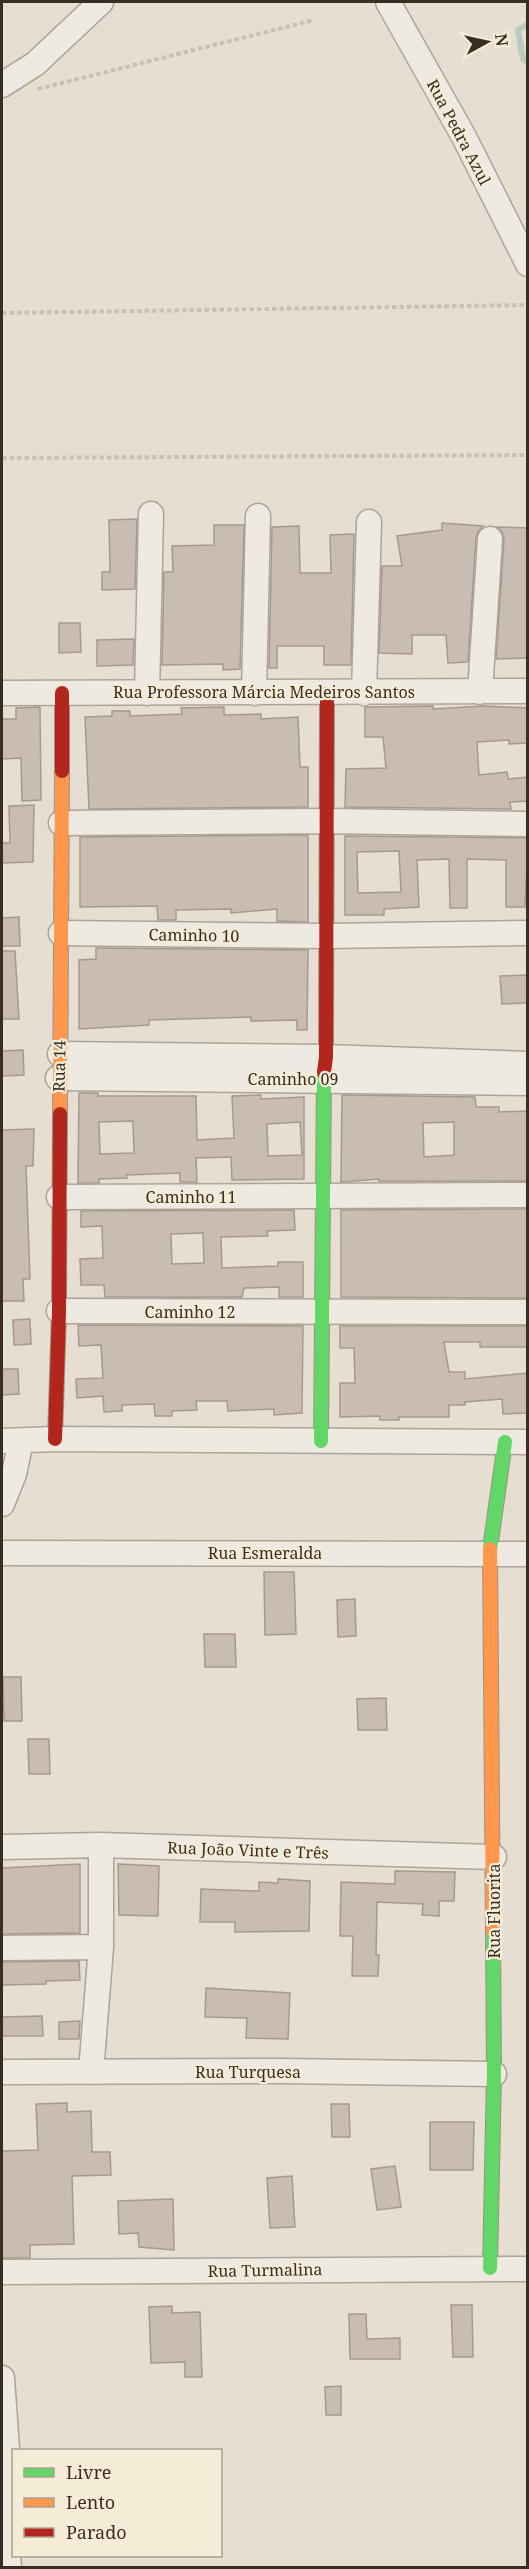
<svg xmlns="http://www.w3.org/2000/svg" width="529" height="2569" viewBox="0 0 529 2569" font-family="'Noto Serif',serif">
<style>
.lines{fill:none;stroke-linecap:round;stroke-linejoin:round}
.stream{stroke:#bbcac1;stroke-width:6}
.building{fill:#c9bdb1;stroke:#a69a8f;stroke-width:1.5;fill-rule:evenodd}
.street-casing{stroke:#aca499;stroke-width:27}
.fast-casing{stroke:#9b9389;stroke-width:16}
.slow-casing{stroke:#9b9389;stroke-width:16}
.jam-casing{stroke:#9b9389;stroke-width:16}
.path{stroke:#c7c1b9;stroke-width:4;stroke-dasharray:4.5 3;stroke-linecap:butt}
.street{stroke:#eeeae2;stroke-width:24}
.fast{stroke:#63d668;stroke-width:14}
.slow{stroke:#ff974d;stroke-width:14}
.jam{stroke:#b3261e;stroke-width:14}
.labels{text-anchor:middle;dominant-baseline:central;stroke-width:4.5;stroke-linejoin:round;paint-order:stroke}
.street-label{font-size:16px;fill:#3a2d21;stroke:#f5ecd8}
</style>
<rect width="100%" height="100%" fill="#e6ded0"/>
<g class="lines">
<!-- stream -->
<path class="stream" d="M528 24 518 30 523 59 528 62"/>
</g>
<!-- building -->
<path class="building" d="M137 519 135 589 102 590V572H110L109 520Z
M442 523 483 526 478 532 476 538 468 662 448 663 446 635H412V654L379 653 382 566H402L397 536 442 530Z
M214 525H244L240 669 223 670V664L162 665 164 572H173L172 546 214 545Z
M299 526 300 573H331L330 535 354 534 351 665H324V646H277V668H269L272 527Z
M497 527 528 528V658L496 659 504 540 502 532Z
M59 623H80L81 652 59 653Z
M134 639 133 665 97 666V640Z
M433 706V709L484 706 528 708V743L509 744V740L477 742 479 775 507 772 508 779 528 777V801L510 802 511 809 345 807 346 769 386 768 383 737H365V707Z
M40 707 41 800 22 801 21 758 2 759V719H16V708Z
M224 707V715L261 714V719L298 717 300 767H308V807L89 809 85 717 112 716V711H130V716L182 714 181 708Z
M34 805 33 862 2 863V843H10L9 806Z
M308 835V922L277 921V909L231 913V909L176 910V920H158L157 906 80 907V837Z
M345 836 528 838 525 907H506V860L467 859V908H450L449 859 417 860 419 907 384 909V915H345ZM399 851 401 892 358 893 357 852Z
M19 917 20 946H2V918Z
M96 948 308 950 307 1030H297V1020L251 1021V1017L149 1020V1025L79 1029V960L96 959Z
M2 951H15L19 1019H2Z
M528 975V1003L502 1004 500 976Z
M23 1050 24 1075 2 1076V1051Z
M79 1093H98V1096H196L197 1140 234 1138 232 1096 261 1095V1099L304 1097V1179L232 1180 231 1157 196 1158 197 1182H180V1173L126 1175 127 1178 99 1179V1183H78ZM133 1121 134 1153 100 1154 99 1122ZM300 1122 302 1155 268 1156 267 1124Z
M342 1095 475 1097 476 1107H499V1112L528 1111V1181H379V1179L341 1182ZM454 1122V1155L424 1157 423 1123Z
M34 1129 33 1166H26L30 1279H23L24 1301H2V1130Z
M528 1209V1298L341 1297V1210Z
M294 1210 295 1230 267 1231 268 1236 221 1237 222 1268 278 1266V1262H303V1297H279V1287L244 1288 242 1297H105L104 1285H81L80 1259 103 1258 102 1226 81 1227V1211ZM203 1233 204 1263 172 1264 171 1234Z
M30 1319 31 1344 14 1345 13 1320Z
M78 1325 303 1326 302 1413 274 1415V1409L228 1411 227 1401H196L197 1410 172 1411V1416H155L154 1404 122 1405V1411L104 1412 103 1396 77 1398 76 1379 103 1378 101 1345 79 1346Z
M340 1326H528V1347H480V1342H444L449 1372H465V1379L528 1373V1413L503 1414 502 1399 465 1402V1405H449V1417H399V1420H380V1416L340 1417V1383H355L354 1348H340Z
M2 1369H18L19 1394 2 1395Z
M264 1572H294L296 1634 265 1635Z
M355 1599 356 1636 338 1637 337 1600Z
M204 1634H235L236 1667H205Z
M3 1677H21L22 1721H4Z
M386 1698 387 1730H358L357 1699Z
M28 1739H49L50 1774H29Z
M80 1864V1933L2 1934V1868Z
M118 1864 159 1866 158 1916 119 1915Z
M395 1871 455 1872 454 1901H439V1916L422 1915 423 1904 377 1902 376 1955H379L378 1976H352L353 1936H340L341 1882 395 1884Z
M278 1879 310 1881 309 1931 235 1932V1922H200L201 1889 259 1891V1882L278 1883Z
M79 1961 80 1980 46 1981V1984L2 1985V1962Z
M206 1988 290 1993 288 2039 246 2038 247 2018 205 2017Z
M42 2016 43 2036H2V2017Z
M80 2021 79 2039H59V2022Z
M67 2103V2112L91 2111 92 2152H110L111 2175 72 2176 74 2244 30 2245V2258H2V2151L38 2150 36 2104Z
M331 2104H349L350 2137H332Z
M430 2122H474L473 2170H430Z
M395 2166 401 2207 377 2210 371 2169Z
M292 2176 295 2227 270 2228 267 2178Z
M173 2199 174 2250 139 2247 138 2233 119 2234 118 2201Z
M451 2305H472L473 2357H453Z
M172 2306V2313L200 2312 202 2377H185V2362L151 2363 149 2307Z
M349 2314H366L367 2339 400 2338V2359H350Z
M341 2386V2415H326L325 2387Z"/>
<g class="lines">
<!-- street casing -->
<g class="street-casing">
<path id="street" d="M388 2 464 137 528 264
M2 85 35 64 101 2
M480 692 490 539
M2 693C177 693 352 693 528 691
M147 693 151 514
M254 693 258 516
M364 693 369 522
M61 823 328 821 528 824
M61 933 327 936 528 933
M60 1054 326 1057 528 1064
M58 1078 528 1083
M59 1197 528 1195
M59 1311 528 1312
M2 1441 55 1439 528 1442
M2 1504 14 1474 21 1441
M2 1553 528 1554
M2 1847 101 1845 494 1857
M2 1948 101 1947
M2 2072 282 2071 494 2074
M91 2072 101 1947V1845
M2 2272 528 2269
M2 2378 10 2491 7 2539 9 2568"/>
</g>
<!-- fast casing -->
<g class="fast-casing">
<path id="fast" d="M321 1441 324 1072
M490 1549 505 1442
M490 2268 494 2074 493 1931"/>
</g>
<!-- slow casing -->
<g class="slow-casing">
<path id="slow" d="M60 1114 62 771
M490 1549 493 1931"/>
</g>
<!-- jam casing -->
<g class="jam-casing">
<path id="jam" d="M62 771V693
M324 1072 326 1057 327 694
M55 1439 59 1311 60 1114"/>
</g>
<!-- path -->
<path class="path" d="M38 89 314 20
M2 313 528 305
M2 458 528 455"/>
<!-- street -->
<use href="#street" class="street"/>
<!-- fast -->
<use href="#fast" class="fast"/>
<!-- slow -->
<use href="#slow" class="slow"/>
<!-- jam -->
<use href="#jam" class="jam"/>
</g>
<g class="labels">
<!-- street labels -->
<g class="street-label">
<text transform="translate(459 132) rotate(62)">Rua Pedra Azul</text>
<text x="264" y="692">Rua Professora Márcia Medeiros Santos</text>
<text transform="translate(194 935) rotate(1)">Caminho 10</text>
<text transform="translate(59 1066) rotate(-89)">Rua 14</text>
<text x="293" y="1079">Caminho 09</text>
<text x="191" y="1197">Caminho 11</text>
<text x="190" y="1312">Caminho 12</text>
<text x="265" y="1553">Rua Esmeralda</text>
<text transform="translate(248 1850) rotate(2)">Rua João Vinte e Três</text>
<text transform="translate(494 1911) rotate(-90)">Rua Fluorita</text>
<text x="248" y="2072">Rua Turquesa</text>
<text transform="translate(265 2270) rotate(-1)">Rua Turmalina</text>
</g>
</g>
<!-- border -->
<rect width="529" height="2569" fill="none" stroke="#3a2d21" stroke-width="6"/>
<!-- legend -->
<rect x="12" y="2449" width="210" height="108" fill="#f5ecd8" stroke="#aaa08f" stroke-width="1.5"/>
<rect x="24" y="2468" width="30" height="9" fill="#63d668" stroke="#aaa08f" stroke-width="1.5"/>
<text x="66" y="2479" font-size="18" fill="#3a2d21">Livre</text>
<rect x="24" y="2498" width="30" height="9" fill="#ff974d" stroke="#aaa08f" stroke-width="1.5"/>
<text x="66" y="2509" font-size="18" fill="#3a2d21">Lento</text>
<rect x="24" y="2528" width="30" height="9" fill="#b3261e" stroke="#aaa08f" stroke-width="1.5"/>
<text x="66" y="2539" font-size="18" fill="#3a2d21">Parado</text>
<!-- north arrow -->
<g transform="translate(487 42) rotate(82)" stroke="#f5ecd8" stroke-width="4.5" paint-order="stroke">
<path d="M0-4.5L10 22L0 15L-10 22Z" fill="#3a2d21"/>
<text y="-9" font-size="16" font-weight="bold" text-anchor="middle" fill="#3a2d21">N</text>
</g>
</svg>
